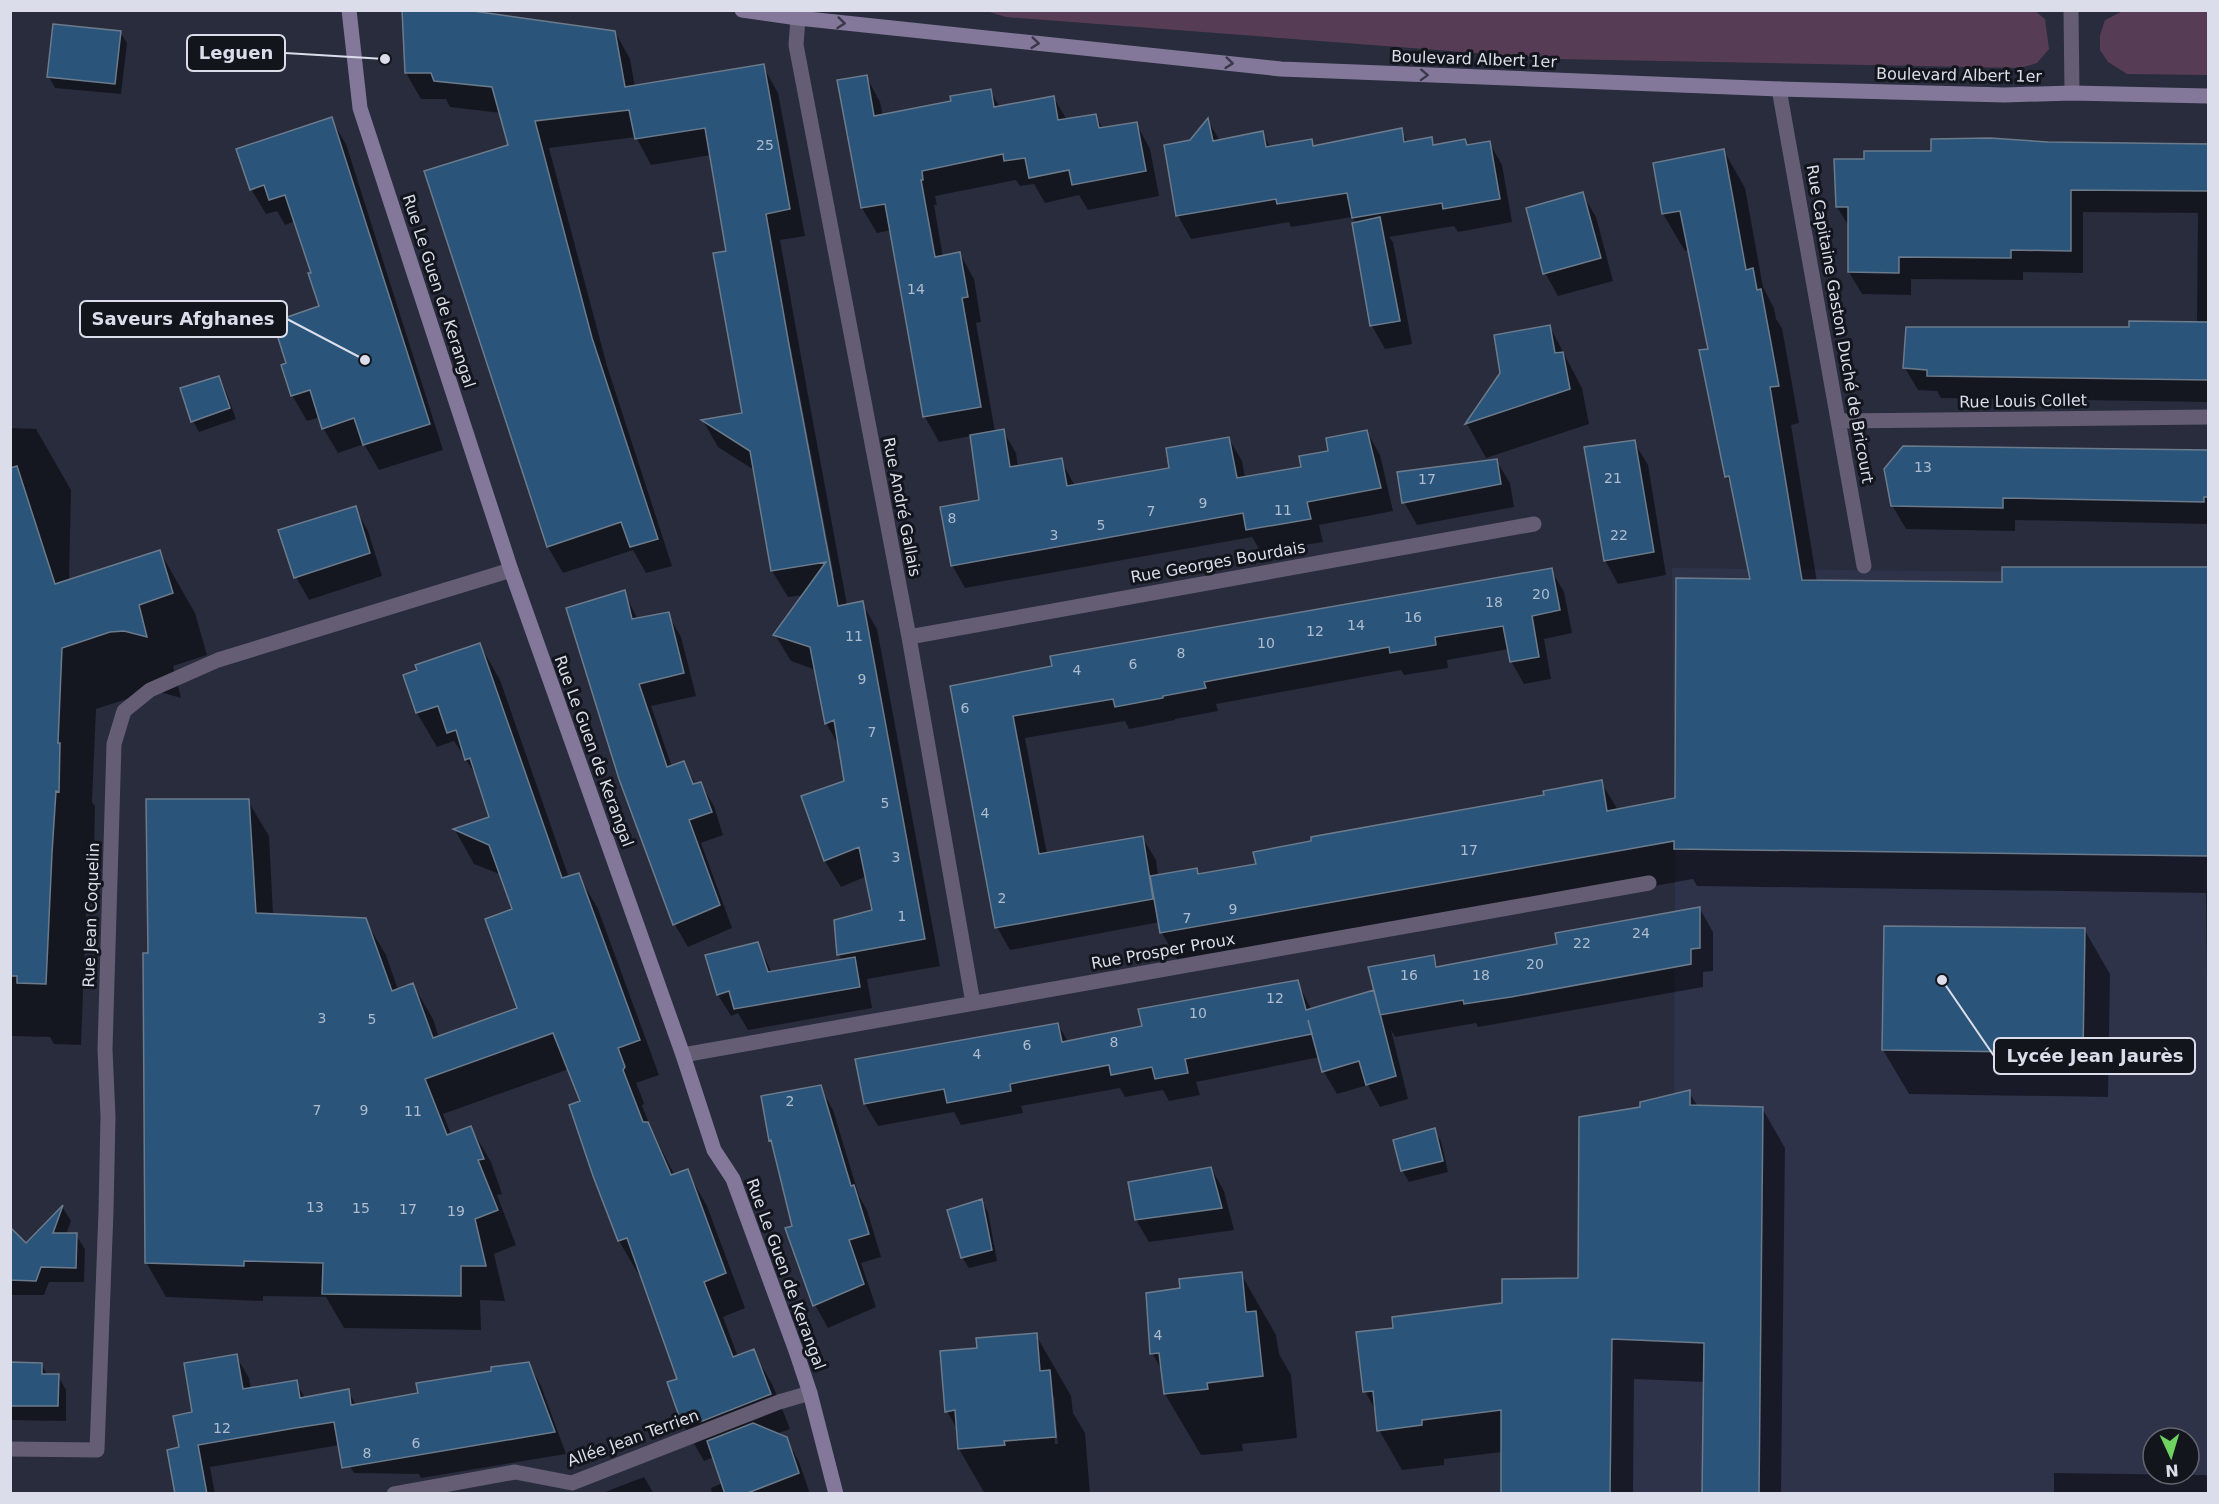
<svg xmlns="http://www.w3.org/2000/svg" width="2219" height="1504" viewBox="0 0 2219 1504" font-family="'DejaVu Sans',sans-serif">
<style>
.built{fill:#2e334a;fill-rule:evenodd}
.grass{fill:#563d55}
.shadow{fill:#0007;fill-rule:evenodd}
.building{fill:#2a5479;stroke:#6b7b8c;stroke-width:1.5}
.lines{fill:none;stroke-linecap:round;stroke-linejoin:round}
.street{stroke:#645d73;stroke-width:15}
.secondary{stroke:#83789a;stroke-width:15}
.oneway{stroke:#3a3849}
.labels{text-anchor:middle;dominant-baseline:central;stroke-width:6;stroke-linejoin:round;paint-order:stroke}
.number-label{font-size:14px;fill:#afbcce}
.street-label{font-size:16px;fill:#dbdeea;stroke:#13151d}
.leader{fill:none;stroke:#dbdeea;stroke-width:2}
.callout-dot{fill:#dbdeea;stroke:#13151d;stroke-width:2}
.callout{fill:#13151d;stroke:#dbdeea;stroke-width:2}
.callout-label{font-size:18px;text-anchor:middle;font-weight:bold;fill:#dbdeea}
</style>
<rect width="100%" height="100%" fill="#282c3d"/>
<!-- built -->
<path class="built" d="M1672 568 2208 574V1493L1611 1494 1615 1126 1674 1111 1675 849ZM2153 1438H2189V1474H2153Z"/>
<!-- grass -->
<path class="grass" d="M2035 11 2045 19 2049 49 2037 63 2020 68 1556 59 1006 17 986 11Z
M2123 11H2208V75L2127 74 2108 62 2100 50V35L2105 20Z"/>
<!-- shadow -->
<path class="shadow" d="M120 32 127 43 121 94 55 88 49 77Z
M615 32 630 59 635 87 763 66 778 93 805 236 780 240 806 384 847 605 862 603 877 629 940 966 867 979 872 1008 748 1030 738 1013 731 1016 718 995 706 956 758 944 772 973 842 960 839 955 836 921 874 911 867 876 841 887 825 861 803 797 846 782 840 748 826 723 816 670 791 661 775 635 805 595 788 597 772 571 754 470 718 447 703 421 744 414 728 252 711 155 651 165 636 137 549 148 607 366 672 566 646 573 633 550 563 573 548 547 510 146 501 113 450 107 446 99H421L406 73ZM788 349H791L834 576 830 572Z
M866 76 880 102 883 116 953 102 990 91 1000 107 1054 98 1067 120 1095 115 1103 129 1136 123 1150 149 1159 196 1088 210 1079 195 1045 203 1034 184 1020 186 1016 180 935 196 937 205H934L943 257 960 254 974 279 981 322 976 323 995 432 1003 431 1016 453 1018 467 1061 460 1075 486 1170 469 1229 439 1242 461 1245 478 1302 468 1367 432 1380 455 1393 511 1319 525 1323 542 1261 552 1252 537 965 588 952 565 981 502 971 436 939 442 925 417 891 230 877 233 862 208 838 81Z
M331 119 346 144 443 450 379 470 364 444 338 453 323 428 320 417 307 421 292 395 288 364 321 307 295 221 285 225 277 211 266 214 251 189Z
M1208 121 1220 141 1262 133 1271 148 1311 141 1314 147 1401 130 1408 143 1431 139 1435 146 1465 141 1468 146 1489 142 1502 165 1512 222 1458 232 1454 226 1389 237 1393 242 1412 344 1385 349 1372 326 1356 223 1352 217 1291 227 1289 222 1191 239 1178 216 1166 146 1191 142Z
M2048 143 2208 146V402L1941 398 1937 391 1918 390 1905 368 2130 328 2197 324 2198 213 2083 212V273L2023 272V280L1911 279V295L1862 294 1849 272 1850 228 1837 207 1866 160Z
M1724 151 1745 188 1763 287 1774 308 1776 319 1782 328 1799 423 1791 425 1817 582 2004 583V569L2208 568V1055L2206 893 1697 886 1693 879 1183 970 1162 933 1160 922 1010 950 997 927 951 687 1551 570 1564 592 1572 633 1544 639 1551 679 1524 684 1511 661 1509 649 1447 660 1448 668 1404 675 1401 670 1216 704 1218 711 1175 719V720L1129 729 1125 721 1025 738 1047 854 1142 837 1156 860 1158 876 1196 870 1199 875 1257 865 1601 782 1618 810 1677 799 1751 581 1732 486 1726 476 1710 350 1689 250 1685 251 1663 214Z
M1582 194 1596 217 1613 281 1558 296 1545 273Z
M1550 327 1582 388 1589 424 1486 458 1467 424 1502 374Z
M219 378 225 389 236 419 199 432 193 421Z
M10 428 36 429 71 490 69 581 160 552 195 613 207 655 173 666 181 698 160 692 146 693 96 709 92 802 95 806 94 852H91L86 916 81 1045 54 1044 50 1037 13 1036 10 1033Z
M1634 442 1648 465 1666 575 1618 584 1605 560Z
M1904 448 2208 452V524L2015 520V531L1906 529 1892 505Z
M1496 460 1510 483 1514 507 1417 525 1404 502Z
M355 508 368 531 382 576 309 600 296 577 280 531Z
M624 592 638 620 668 614 681 637 696 696 651 706 672 767 684 763 696 785 700 783 714 806 723 835 701 843 732 928 688 947 675 925 621 779Z
M480 645 500 680 569 878 578 874 598 909 659 1075 636 1083 644 1103 642 1106 654 1135 675 1176 687 1171 707 1206 745 1308 723 1317 738 1357 753 1351 773 1386 790 1429 776 1434 786 1438 799 1462 810 1494H712L711 1488 723 1483 714 1457 704 1461 684 1426 679 1380 641 1275H639L619 1241 594 1175 582 1102 569 1069 443 1114 451 1134 471 1128 491 1162 502 1194 497 1195 516 1245 494 1254 505 1301 480 1300 481 1330 344 1328 326 1297 263 1296V1301L166 1297 146 1262 149 955 248 801 269 836 273 915 365 920 386 955 398 990 413 985 433 1019 439 1038 519 1008 514 910 502 875 474 864 455 830 491 818 479 780 454 741 437 747 417 713Z
M1700 909 1713 932V971L1703 972V987L1478 1027 1476 1023 1395 1037 1391 1030 1408 1099 1380 1107 1368 1085 1337 1094 1324 1072 1320 1057 1196 1082 1200 1095 1169 1101 1163 1090 1125 1097 1120 1088 1021 1106 1023 1113 961 1125 954 1112 878 1126 865 1104 1058 1024 1068 1042 1144 1027 1297 981 1311 1009 1373 992 1433 957 1439 968 1558 945Z
M2084 929 2110 974 2108 1097 1909 1094 1883 1050Z
M820 1087 833 1110 859 1196 867 1210 881 1257 861 1263 876 1307 828 1328 815 1305 774 1147 770 1141 763 1097Z
M1689 1092 1698 1107 1762 1108 1785 1148 1781 1494H1703L1705 1382 1634 1379 1633 1494H1502V1452L1444 1459V1465L1402 1470 1379 1430 1377 1413 1365 1391 1395 1330 1504 1305 1579 1280 1642 1108Z
M1434 1130 1441 1141 1448 1172 1409 1182 1402 1170Z
M1211 1168 1224 1191 1234 1230 1149 1242 1136 1220 1130 1183Z
M982 1201 988 1212 997 1261 969 1268 962 1257Z
M63 1208 71 1221 66 1234 76 1235 85 1249 84 1282H49L44 1295H10V1239L26 1245Z
M1241 1274 1276 1335 1279 1354 1291 1375 1297 1438 1242 1444 1243 1451 1201 1455 1165 1394 1163 1372 1152 1353 1181 1290Z
M1036 1335 1071 1396 1073 1413 1085 1433 1090 1494H985L959 1449 958 1431 947 1411 979 1350ZM1051 1396H1054L1058 1444H1055Z
M236 1356 249 1378 251 1389 296 1382 305 1398 348 1391 356 1405 419 1394 493 1372 529 1364 541 1386 566 1454 421 1478 419 1474 354 1473 341 1451 340 1445 210 1467 215 1494H176L180 1449 194 1413Z
M10 1364H41L48 1376H58L66 1390V1421L10 1420Z
M2054 1473 2206 1475 2208 1480V1494H2054Z
M644 1477 654 1494H600Z"/>
<!-- building -->
<path class="building" d="M402 10H466L615 31 625 87 764 64 790 209 766 214 791 356 838 606 863 601 925 939 837 955 834 920 872 910 859 847 824 861 801 796 844 781 834 720 825 724 810 647 773 635 826 562 771 571 750 451 701 420 742 413 713 253 726 251 705 128 635 139 629 110 535 121 592 338 658 539 630 547 621 522 547 547 424 171 508 145 492 87 434 81 431 73H405Z
M53 24 121 31 115 84 47 77Z
M867 75 874 116 951 101 950 96 991 89 994 107 1054 96 1058 120 1096 114 1099 128 1137 122 1146 171 1072 185 1069 170 1029 178 1025 158 1004 161 1003 154 922 171 923 180H921L935 257 960 252 968 297 962 298 981 407 923 417 885 204 861 208 837 80Z
M332 117 430 424 363 445 354 418 322 429 310 390 291 396 281 365 286 363 273 322 319 306 308 273H311L285 195 269 200 264 185 250 190 236 149Z
M1208 118 1213 141 1263 131 1266 147 1312 139 1313 146 1402 128 1404 142 1432 137 1433 145 1465 139 1467 145 1490 141 1500 199 1443 209 1442 203 1352 218 1347 193 1277 204 1276 199 1176 216 1164 145 1190 140Z
M1990 138 2048 142 2208 144V191L2071 190V251L2011 250V258L1899 257V273L1848 272V207H1836L1834 159H1864V151H1931V139Z
M1724 149 1746 270 1753 268 1757 290 1761 289 1779 386 1770 387 1802 580 2002 582V567H2208V856L1674 849V841L1160 933 1150 876 1197 868 1198 874 1256 864 1253 852 1311 841V837L1544 795 1543 791 1602 780 1607 811 1675 798 1676 578 1750 579 1729 476 1725 477 1699 350 1708 349 1680 211 1662 214 1653 163Z
M1583 192 1601 258 1543 274 1526 208Z
M1380 217 1400 321 1370 326 1352 223Z
M2129 321 2208 322V380L1927 376V370L1903 368 1906 327H2129Z
M1550 325 1555 353 1563 352 1570 389 1465 424 1500 373 1494 335Z
M219 376 230 408 191 422 180 388Z
M1004 429 1010 467 1062 458 1067 486 1169 468 1166 448 1229 437 1237 478 1301 467 1299 456 1328 451 1326 438 1367 430 1381 488 1307 502 1311 519 1246 530 1243 513 951 566 940 507 979 500 970 435Z
M1635 440 1654 552 1604 561 1584 447Z
M1903 446 2208 450V497H2204V502L2003 498V508L1891 506 1884 469Z
M1497 459 1501 484 1402 503 1397 472Z
M17 466 55 584 160 550 173 593 139 605 147 637 124 631 110 632 62 648 58 743H60L59 792 56 791 52 853 46 984 17 983V976H10V468Z
M356 506 370 553 294 578 278 530Z
M1552 568 1560 610 1532 616 1539 657 1510 662 1503 626 1435 637 1436 645 1390 653 1389 647 1204 682 1206 688 1163 696V698L1115 707 1113 699 1013 716 1039 854 1143 836 1153 899 995 928 950 686 1052 666 1050 656Z
M625 590 632 619 669 612 684 673 639 684 667 767 684 761 693 784 701 782 712 812 689 820 720 905 673 925 619 779 566 608Z
M480 643 562 878 579 873 640 1040 618 1048 625 1067 623 1070 643 1122H648L671 1175 688 1169 726 1273 704 1282 733 1357 754 1349 771 1394 700 1422V1420L683 1427 667 1382 677 1379 627 1238 618 1241 593 1176 569 1105 580 1101 553 1033 425 1079 447 1135 471 1126 484 1159 478 1160 498 1210 475 1219 486 1266H461V1296L322 1294 323 1263 244 1261V1266L145 1263 143 953H148L146 799H249L256 913 366 918 392 991 413 983 433 1038 517 1008 485 919 512 909 489 845 453 829 489 817 470 758 465 760 456 730 447 733 438 706 416 713 403 675 417 670 415 665Z
M1700 907V948L1691 949V964L1511 997 1464 1004 1463 1000 1380 1015 1368 967 1434 955 1436 967 1557 944 1555 933Z
M1884 926 2085 928 2083 1053 1882 1050Z
M758 942 768 972 855 957 860 987 734 1009 729 991 717 995 705 955Z
M1298 980 1306 1010 1374 990 1396 1076 1366 1085 1359 1061 1322 1072 1308 1020 1312 1034 1185 1059 1188 1073 1155 1079 1152 1067 1111 1075 1109 1065 1010 1084 1011 1091 947 1103 944 1089 864 1104 855 1059 1058 1023 1062 1042 1142 1026 1138 1009Z
M821 1085 851 1186 854 1185 869 1234 849 1240 864 1284 813 1306 785 1228 792 1226 771 1140 769 1141 761 1096Z
M1690 1090V1105L1763 1107 1759 1494H1702L1704 1343 1612 1339 1610 1494H1501V1410L1422 1420V1425L1377 1431 1373 1391 1363 1392 1356 1332 1393 1328 1392 1317 1502 1303V1279L1578 1278 1579 1117 1640 1107V1102Z
M1435 1128 1443 1161 1401 1171 1393 1140Z
M1211 1167 1222 1208 1135 1220 1128 1182Z
M982 1199 992 1250 961 1258 947 1210Z
M63 1205 53 1233H77L76 1268 41 1267 36 1281 10 1280V1227L26 1243Z
M1242 1272 1246 1312 1256 1311 1263 1376 1207 1383 1208 1389 1164 1394 1159 1353 1150 1354 1146 1293 1180 1288 1179 1279Z
M1037 1333 1040 1371 1050 1370 1056 1437 1004 1441 1005 1445 958 1449 955 1410 945 1412 940 1351 977 1348 976 1338Z
M237 1354 243 1389 297 1380 300 1398 349 1389 351 1405 418 1393 416 1383 491 1371V1367L529 1362 555 1432 342 1468 334 1422 295 1428 198 1445 207 1494H175L167 1450 179 1447 173 1416 192 1412 184 1363Z
M10 1362 42 1363V1374H59L58 1406H10Z
M753 1423 787 1437 799 1473 745 1494H725L707 1441Z"/>
<g class="lines">
<!-- street -->
<path class="street" d="M2071 10 2072 93
M798 18 796 45 909 637 973 1003
M1779 89 1864 566
M1839 421 2208 417
M909 637 1534 524
M683 1055 1649 883
M10 1449 97 1450 106 1211 108 1117 105 1049 114 744 124 711 150 690 218 660 511 570
M394 1494 515 1472 572 1483 779 1402 810 1393"/>
<!-- secondary -->
<path class="secondary" d="M349 10 360 108 511 570 683 1055 714 1150 733 1179 796 1351 810 1393 836 1494
M742 10 798 18 1281 69 1779 89 2004 95 2072 93 2208 96"/>
</g>
<!-- one-way arrows -->
<defs><path id="oneway-chevron" d="M-2-3.5L2.5 0L-2 3.5" fill="none" stroke-width="1.6" stroke-linecap="round" stroke-linejoin="round" transform="scale(1.5)"/></defs>
<g class="oneway">
<use href="#oneway-chevron" transform="translate(841 23) rotate(6)"/>
<use href="#oneway-chevron" transform="translate(1035 43) rotate(6)"/>
<use href="#oneway-chevron" transform="translate(1229 63) rotate(6)"/>
<use href="#oneway-chevron" transform="translate(1424 75) rotate(2)"/>
</g>
<g class="labels">
<!-- number labels -->
<g class="number-label">
<text x="765" y="145">25</text>
<text x="916" y="289">14</text>
<text x="1923" y="467">13</text>
<text x="1613" y="478">21</text>
<text x="1427" y="479">17</text>
<text x="1203" y="503">9</text>
<text x="1283" y="510">11</text>
<text x="1151" y="511">7</text>
<text x="952" y="518">8</text>
<text x="1101" y="525">5</text>
<text x="1054" y="535">3</text>
<text x="1619" y="535">22</text>
<text x="1541" y="594">20</text>
<text x="1494" y="602">18</text>
<text x="1413" y="617">16</text>
<text x="1356" y="625">14</text>
<text x="1315" y="631">12</text>
<text x="854" y="636">11</text>
<text x="1266" y="643">10</text>
<text x="1181" y="653">8</text>
<text x="1133" y="664">6</text>
<text x="1077" y="670">4</text>
<text x="862" y="679">9</text>
<text x="965" y="708">6</text>
<text x="872" y="732">7</text>
<text x="885" y="803">5</text>
<text x="985" y="813">4</text>
<text x="1469" y="850">17</text>
<text x="896" y="857">3</text>
<text x="1002" y="898">2</text>
<text x="1233" y="909">9</text>
<text x="902" y="916">1</text>
<text x="1187" y="918">7</text>
<text x="1641" y="933">24</text>
<text x="1582" y="943">22</text>
<text x="1535" y="964">20</text>
<text x="1409" y="975">16</text>
<text x="1481" y="975">18</text>
<text x="1275" y="998">12</text>
<text x="1198" y="1013">10</text>
<text x="322" y="1018">3</text>
<text x="372" y="1019">5</text>
<text x="1114" y="1042">8</text>
<text x="1027" y="1045">6</text>
<text x="977" y="1054">4</text>
<text x="790" y="1101">2</text>
<text x="317" y="1110">7</text>
<text x="364" y="1110">9</text>
<text x="413" y="1111">11</text>
<text x="315" y="1207">13</text>
<text x="361" y="1208">15</text>
<text x="408" y="1209">17</text>
<text x="456" y="1211">19</text>
<text x="1158" y="1335">4</text>
<text x="222" y="1428">12</text>
<text x="416" y="1443">6</text>
<text x="367" y="1453">8</text>
</g>
<!-- street labels -->
<g class="street-label">
<text transform="translate(1474 59) rotate(2)">Boulevard Albert 1er</text>
<text transform="translate(1959 75) rotate(1)">Boulevard Albert 1er</text>
<text transform="translate(439 291) rotate(72)">Rue Le Guen de Kerangal</text>
<text transform="translate(1840 324) rotate(80)">Rue Capitaine Gaston Duché de Bricourt</text>
<text transform="translate(2023 401) rotate(-1)">Rue Louis Collet</text>
<text transform="translate(902 507) rotate(79)">Rue André Gallais</text>
<text transform="translate(1218 562) rotate(-10)">Rue Georges Bourdais</text>
<text transform="translate(594 751) rotate(70)">Rue Le Guen de Kerangal</text>
<text transform="translate(91 915) rotate(-88)">Rue Jean Coquelin</text>
<text transform="translate(1163 951) rotate(-10)">Rue Prosper Proux</text>
<text transform="translate(786 1274) rotate(70)">Rue Le Guen de Kerangal</text>
<text transform="translate(633 1438) rotate(-20)">Allée Jean Terrien</text>
</g>
</g>
<!-- callouts -->
<path class="leader" d="M385 59L285 53M365 360L287 319M1942 980L1994 1056"/>
<g class="callout-dot">
<circle cx="385" cy="59" r="6"/>
<circle cx="365" cy="360" r="6"/>
<circle cx="1942" cy="980" r="6"/>
</g>
<g class="callout">
<rect x="187" y="35" width="98" height="36" rx="6"/>
<rect x="80" y="301" width="207" height="36" rx="6"/>
<rect x="1994" y="1038" width="201" height="36" rx="6"/>
</g>
<g class="callout-label">
<text x="236" y="59">Leguen</text>
<text x="183" y="325">Saveurs Afghanes</text>
<text x="2095" y="1062">Lycée Jean Jaurès</text>
</g>
<!-- border -->
<rect width="2219" height="1504" fill="none" stroke="#dbdeea" stroke-width="24"/>
<!-- north arrow -->
<g transform="translate(2171 1456) rotate(176)"><circle r="28" fill="#13151d" stroke="#63656f" stroke-width="1.5"/>
<path d="M0-4.5L10 22L0 15L-10 22Z" fill="#6ed361"/>
<text y="-9" font-size="16" font-weight="bold" text-anchor="middle" fill="#dbdeea">N</text>
</g>
</svg>
